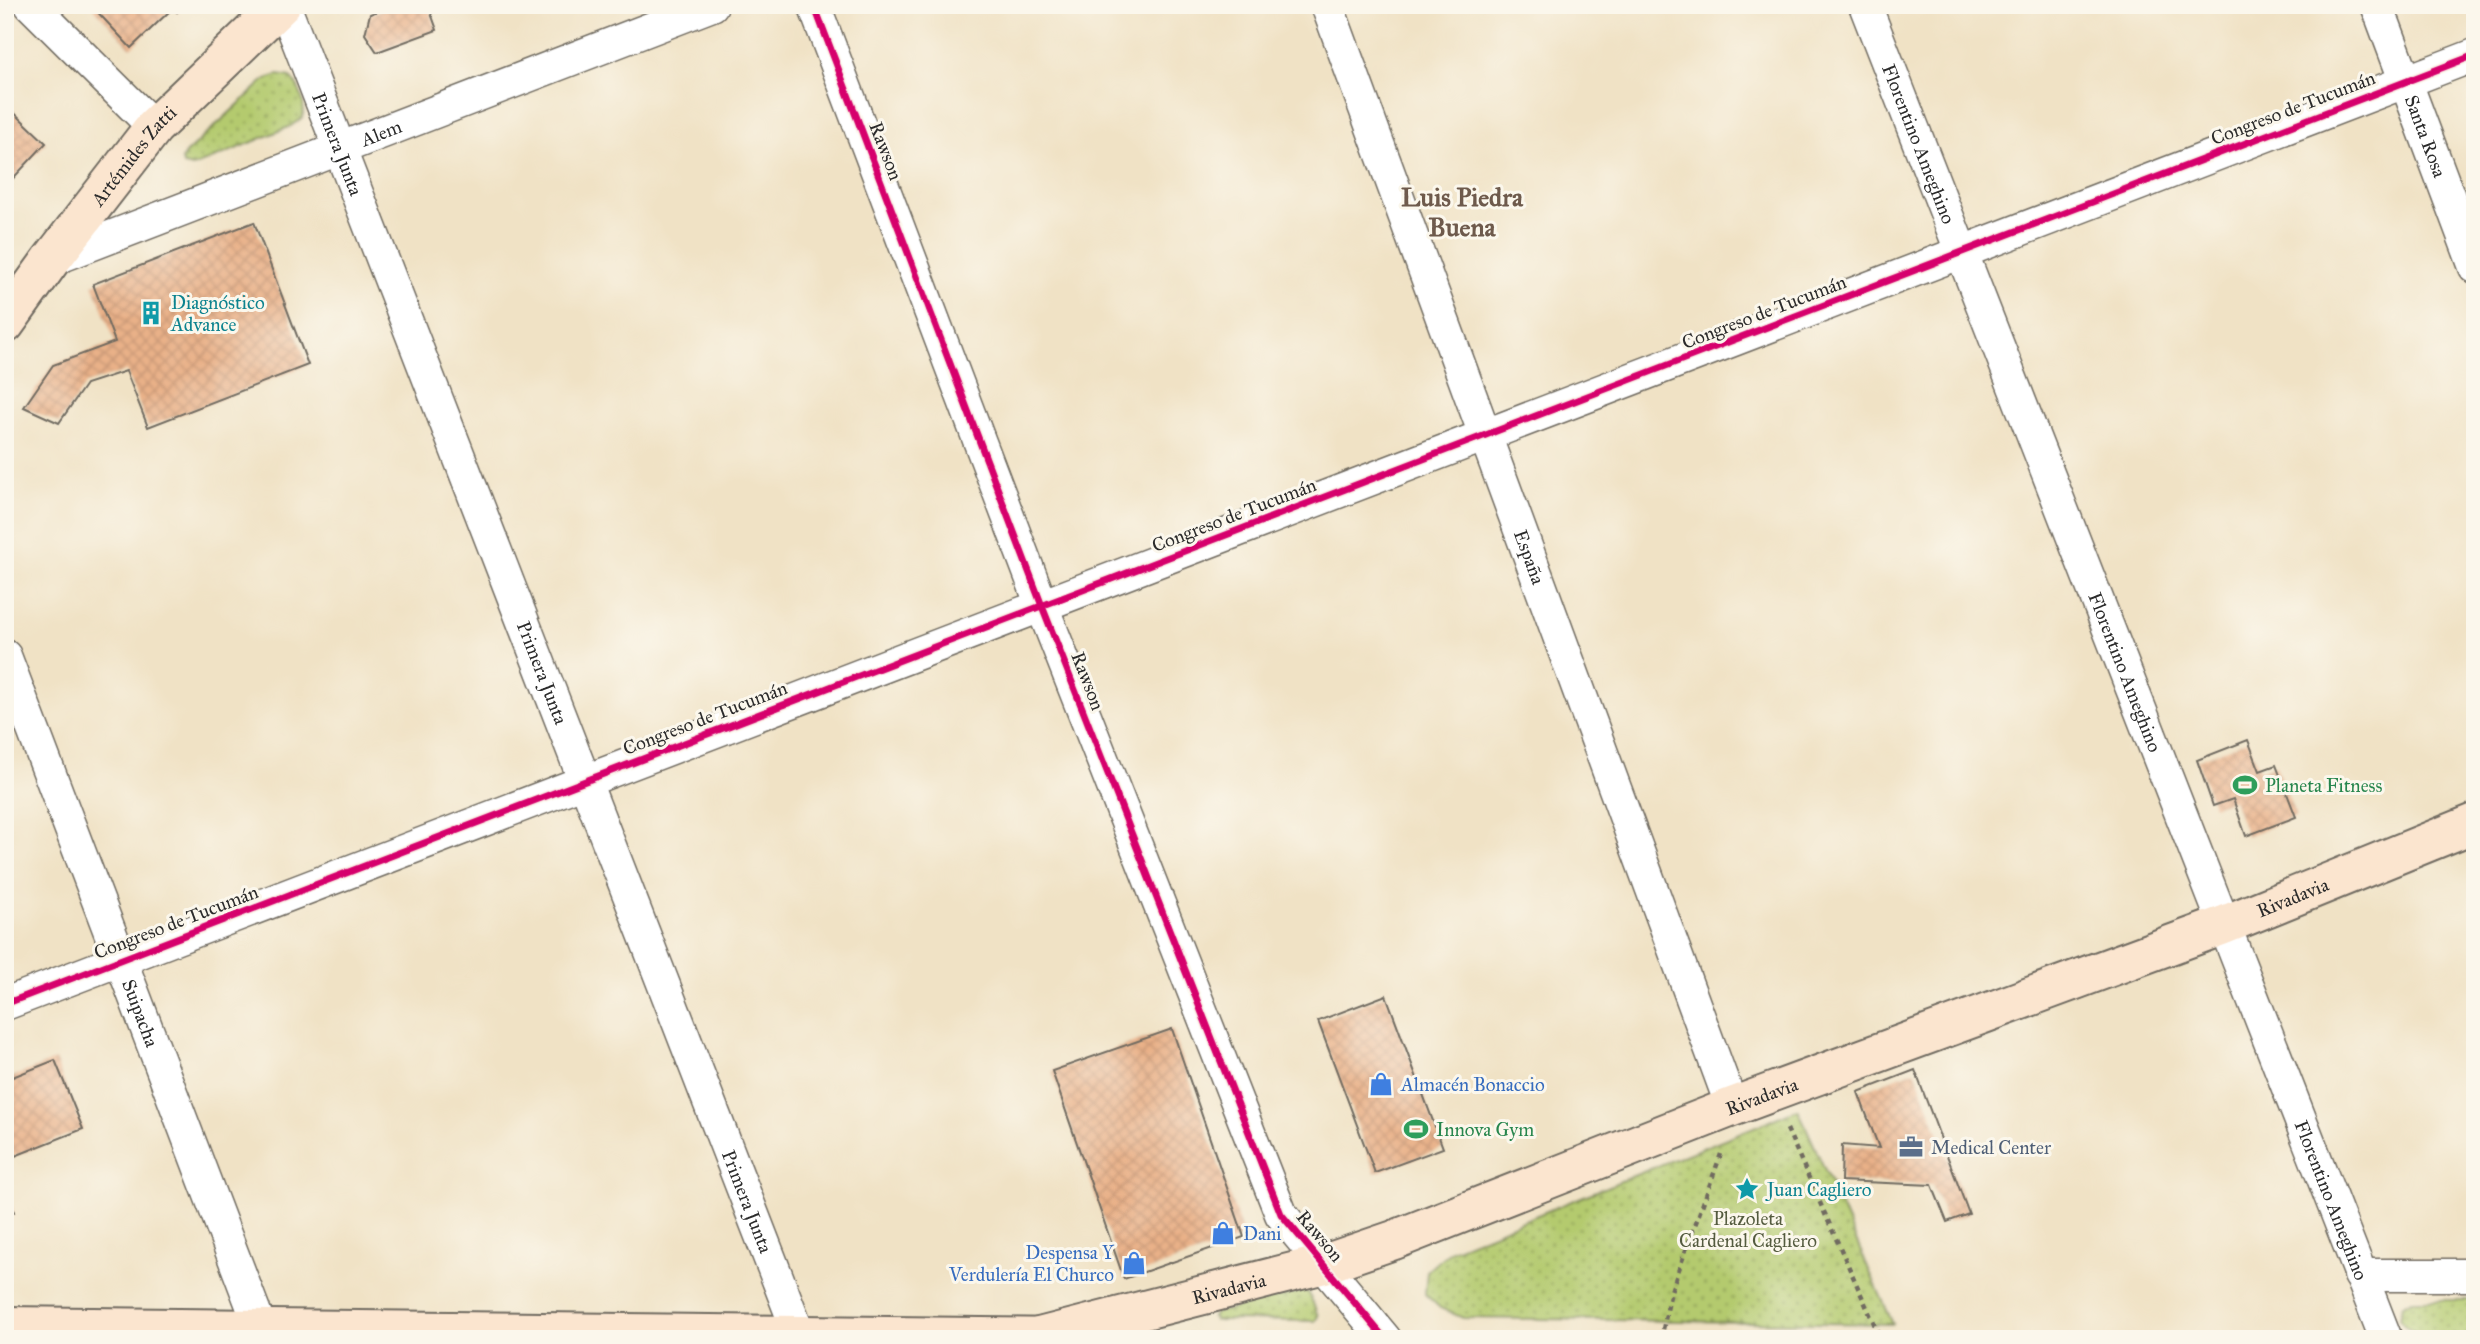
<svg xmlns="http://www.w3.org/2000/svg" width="2480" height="1344" viewBox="0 0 2480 1344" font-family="'IM FELL Great Primer',serif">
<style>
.green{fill:url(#green-dots);stroke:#707a4c;stroke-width:2}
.building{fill:url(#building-cross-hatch)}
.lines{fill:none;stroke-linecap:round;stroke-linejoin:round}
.minor-casing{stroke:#706b61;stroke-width:35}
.secondary-casing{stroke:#706b61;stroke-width:42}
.path{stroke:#706b61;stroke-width:4.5;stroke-dasharray:5 5;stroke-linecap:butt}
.minor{stroke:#fff;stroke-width:32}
.secondary{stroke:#fbe5cf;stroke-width:38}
.cycleway-casing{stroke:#fbf7ec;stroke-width:11}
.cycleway{stroke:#d6006c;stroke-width:7}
.labels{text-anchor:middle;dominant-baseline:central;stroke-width:6;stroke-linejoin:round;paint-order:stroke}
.street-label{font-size:19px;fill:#2b2b2b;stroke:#fbf7ec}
.culture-label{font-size:19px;fill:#0d838f;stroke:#fbf7ec;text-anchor:start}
.leisure-label{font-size:19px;fill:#27864d;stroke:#fbf7ec;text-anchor:start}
.shop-label{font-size:19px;fill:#366cbe;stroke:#fbf7ec;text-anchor:start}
.service-label{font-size:19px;fill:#4e5e75;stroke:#fbf7ec;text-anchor:start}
.park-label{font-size:19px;fill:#545b3f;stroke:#fbf7ec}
.district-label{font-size:26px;font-weight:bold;fill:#6e5a4c;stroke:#fbf7ec}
</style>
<defs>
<pattern id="green-dots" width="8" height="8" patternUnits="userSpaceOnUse" patternTransform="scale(1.75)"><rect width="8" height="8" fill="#b4ca6e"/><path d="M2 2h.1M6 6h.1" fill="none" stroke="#93a45b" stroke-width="1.8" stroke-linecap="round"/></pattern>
<pattern id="building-cross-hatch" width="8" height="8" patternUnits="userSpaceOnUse" patternTransform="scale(1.75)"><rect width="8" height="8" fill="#e9b188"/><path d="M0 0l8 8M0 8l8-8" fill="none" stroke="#c89876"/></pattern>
</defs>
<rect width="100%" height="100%" fill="#fbf7ec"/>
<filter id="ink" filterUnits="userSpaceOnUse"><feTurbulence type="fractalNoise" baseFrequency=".0143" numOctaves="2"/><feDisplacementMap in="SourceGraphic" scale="14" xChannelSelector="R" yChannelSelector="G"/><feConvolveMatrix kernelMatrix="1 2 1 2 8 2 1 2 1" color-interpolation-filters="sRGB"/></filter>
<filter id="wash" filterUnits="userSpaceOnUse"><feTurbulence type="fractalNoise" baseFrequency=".00686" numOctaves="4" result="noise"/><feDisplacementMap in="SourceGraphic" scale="28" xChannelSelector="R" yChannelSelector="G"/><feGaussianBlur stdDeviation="1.57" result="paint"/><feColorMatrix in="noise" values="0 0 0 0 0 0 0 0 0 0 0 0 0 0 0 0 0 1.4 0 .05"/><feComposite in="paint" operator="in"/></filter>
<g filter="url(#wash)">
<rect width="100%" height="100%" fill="#f0e2c5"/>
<!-- green -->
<path class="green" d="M278 75 291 77C301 90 305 101 303 117L291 126 193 167 183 165 182 159 185 154 266 79Z
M1798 1109 1893 1324 1463 1318 1440 1308 1425 1294 1427 1271 1451 1250Z
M1303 1291 1309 1293 1318 1316 1315 1321 1215 1320 1212 1317 1215 1313Z
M2412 1300H2475V1335C2447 1336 2416 1344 2399 1318L2402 1306Z"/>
<g id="blocks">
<!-- building -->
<path class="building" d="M91 5H183L177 12 173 8 131 48Z
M382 5H428L437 30 377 52 365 34 370 14 383 9Z
M5 104 46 143 5 187Z
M254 222 308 365 148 427 126 371 86 384 59 423 24 407 53 365 115 342 93 284Z
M2248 740 2260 771 2276 765 2296 817 2246 836 2233 799 2213 806 2197 760Z
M1386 995 1443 1148 1375 1173 1318 1021Z
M1172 1029 1244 1237 1124 1279 1052 1071Z
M55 1060 83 1129 5 1160V1080Z
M1915 1070 1969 1214 1947 1222 1932 1185 1841 1181 1842 1145 1879 1148 1858 1092Z
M5 1189 14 1212 5 1215Z"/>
</g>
</g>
<g filter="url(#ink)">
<use href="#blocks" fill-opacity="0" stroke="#706b61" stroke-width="2"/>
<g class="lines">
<!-- minor casing -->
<g class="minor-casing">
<g id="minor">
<path d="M31 5 154 127"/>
<path id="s1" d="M284 5 801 1339"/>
<path d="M814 5 1042 606 1281 1214 1385 1339"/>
<path id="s2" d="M1327 5 1732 1107"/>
<path id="s3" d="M1865 5 2386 1339"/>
<path id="s4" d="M2377 5 2475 267"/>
<path id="s5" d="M51 260 712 5"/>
<path id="s6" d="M5 656 261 1329"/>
<path d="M5 1004 2475 55"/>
<path d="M2360 1275H2475"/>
</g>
</g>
<!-- secondary casing -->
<g class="secondary-casing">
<g id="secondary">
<path id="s7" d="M5 324 51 260 154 127 281 5"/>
<path d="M5 1326 1064 1338"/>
<path id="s8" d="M1039 1337 1324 1264 1394 1240 1732 1107 2224 925 2475 823"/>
</g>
</g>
<!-- path -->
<path class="path" d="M1787 1129 1881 1339
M1661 1339 1671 1291 1721 1154"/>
<!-- minor -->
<use href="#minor" class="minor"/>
<!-- secondary -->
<use href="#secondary" class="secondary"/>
<!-- cycleway casing -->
<g class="cycleway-casing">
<path id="cycleway" d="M814 5 1042 606 1281 1214 1385 1339
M5 1004 2475 55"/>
</g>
<!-- cycleway -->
<use href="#cycleway" class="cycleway"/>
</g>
</g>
<!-- icons -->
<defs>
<g id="building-bare" transform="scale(1.89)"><path d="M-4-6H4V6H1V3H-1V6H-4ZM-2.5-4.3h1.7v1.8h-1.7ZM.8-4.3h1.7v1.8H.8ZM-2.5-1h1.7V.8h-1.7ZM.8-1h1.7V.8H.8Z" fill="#0f9aa8" stroke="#fbf7ec" stroke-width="2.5" paint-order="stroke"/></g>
<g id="stadium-bare" transform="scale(1.89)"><path d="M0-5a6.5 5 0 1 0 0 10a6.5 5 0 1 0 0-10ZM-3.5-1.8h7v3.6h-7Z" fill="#2e9e5b" stroke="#fbf7ec" stroke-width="2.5" paint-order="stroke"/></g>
<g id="shop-bare" transform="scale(1.89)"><path d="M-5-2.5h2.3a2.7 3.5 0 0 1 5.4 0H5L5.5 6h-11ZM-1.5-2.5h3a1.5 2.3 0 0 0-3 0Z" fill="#3f7fe0" stroke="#fbf7ec" stroke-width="2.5" paint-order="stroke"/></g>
<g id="office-bare" transform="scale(1.89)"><path d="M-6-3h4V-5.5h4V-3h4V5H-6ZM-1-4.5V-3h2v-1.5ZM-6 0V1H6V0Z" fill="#5c6f8a" stroke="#fbf7ec" stroke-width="2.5" paint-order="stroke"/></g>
<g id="sight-bare" transform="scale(1.89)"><path d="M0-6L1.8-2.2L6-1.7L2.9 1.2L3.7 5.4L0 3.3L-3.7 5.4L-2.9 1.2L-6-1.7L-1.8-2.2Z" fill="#0f9aa8" stroke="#fbf7ec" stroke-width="2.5" paint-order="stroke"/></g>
</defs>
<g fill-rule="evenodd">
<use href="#building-bare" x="151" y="313"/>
<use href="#stadium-bare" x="2245" y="785"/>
<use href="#shop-bare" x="1381" y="1084"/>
<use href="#stadium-bare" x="1416" y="1129"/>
<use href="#office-bare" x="1911" y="1147"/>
<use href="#sight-bare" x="1747" y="1189"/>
<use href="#shop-bare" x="1223" y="1233"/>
<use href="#shop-bare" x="1134" y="1263"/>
</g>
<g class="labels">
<!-- street labels -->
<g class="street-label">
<text transform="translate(2293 108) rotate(-21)">Congreso de Tucumán</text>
<text stroke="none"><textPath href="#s5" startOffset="354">Alem</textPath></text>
<text stroke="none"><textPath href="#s4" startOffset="140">Santa Rosa</textPath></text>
<text stroke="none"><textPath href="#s1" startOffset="149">Primera Junta</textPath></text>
<text stroke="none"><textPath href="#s3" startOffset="149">Florentino Ameghino</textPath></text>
<text transform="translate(886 151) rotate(69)">Rawson</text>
<text stroke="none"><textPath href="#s7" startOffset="212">Artémides Zatti</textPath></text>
<text transform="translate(1764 312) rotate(-21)">Congreso de Tucumán</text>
<text transform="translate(1234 515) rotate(-21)">Congreso de Tucumán</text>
<text stroke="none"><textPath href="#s2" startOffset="588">España</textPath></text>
<text stroke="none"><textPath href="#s1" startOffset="716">Primera Junta</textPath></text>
<text stroke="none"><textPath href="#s3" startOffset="716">Florentino Ameghino</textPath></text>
<text transform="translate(1088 681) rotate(69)">Rawson</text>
<text transform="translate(705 718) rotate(-21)">Congreso de Tucumán</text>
<text stroke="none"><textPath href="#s8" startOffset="1330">Rivadavia</textPath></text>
<text transform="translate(176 922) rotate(-21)">Congreso de Tucumán</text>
<text stroke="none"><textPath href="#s6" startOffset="382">Suipacha</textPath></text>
<text stroke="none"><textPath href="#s8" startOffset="763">Rivadavia</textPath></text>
<text stroke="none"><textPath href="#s1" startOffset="1283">Primera Junta</textPath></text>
<text stroke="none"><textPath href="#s3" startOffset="1283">Florentino Ameghino</textPath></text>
<text transform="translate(1320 1236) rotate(50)">Rawson</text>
<text stroke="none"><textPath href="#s8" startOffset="196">Rivadavia</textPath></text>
</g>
<!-- culture labels -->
<g class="culture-label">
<text x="171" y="302">Diagnóstico<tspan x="171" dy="22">Advance</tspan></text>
<text x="1767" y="1189">Juan Cagliero</text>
</g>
<!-- leisure labels -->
<g class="leisure-label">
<text x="2265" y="785">Planeta Fitness</text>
<text x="1436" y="1129">Innova Gym</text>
</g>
<!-- shop labels -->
<g class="shop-label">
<text x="1401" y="1084">Almacén Bonaccio</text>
<text x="1243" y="1233">Dani</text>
<text x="1114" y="1252" text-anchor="end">Despensa Y<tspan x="1114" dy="22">Verdulería El Churco</tspan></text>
</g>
<!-- service labels -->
<g class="service-label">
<text x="1931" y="1147">Medical Center</text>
</g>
<!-- park labels -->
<g class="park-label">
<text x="1748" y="1218">Plazoleta<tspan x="1748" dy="22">Cardenal Cagliero</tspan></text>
</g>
<!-- district labels -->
<g class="district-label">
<text x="1462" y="197">Luis Piedra<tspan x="1462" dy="30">Buena</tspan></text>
</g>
</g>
<!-- margin -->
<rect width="2480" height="1344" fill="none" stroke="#fbf7ec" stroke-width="28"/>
</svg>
